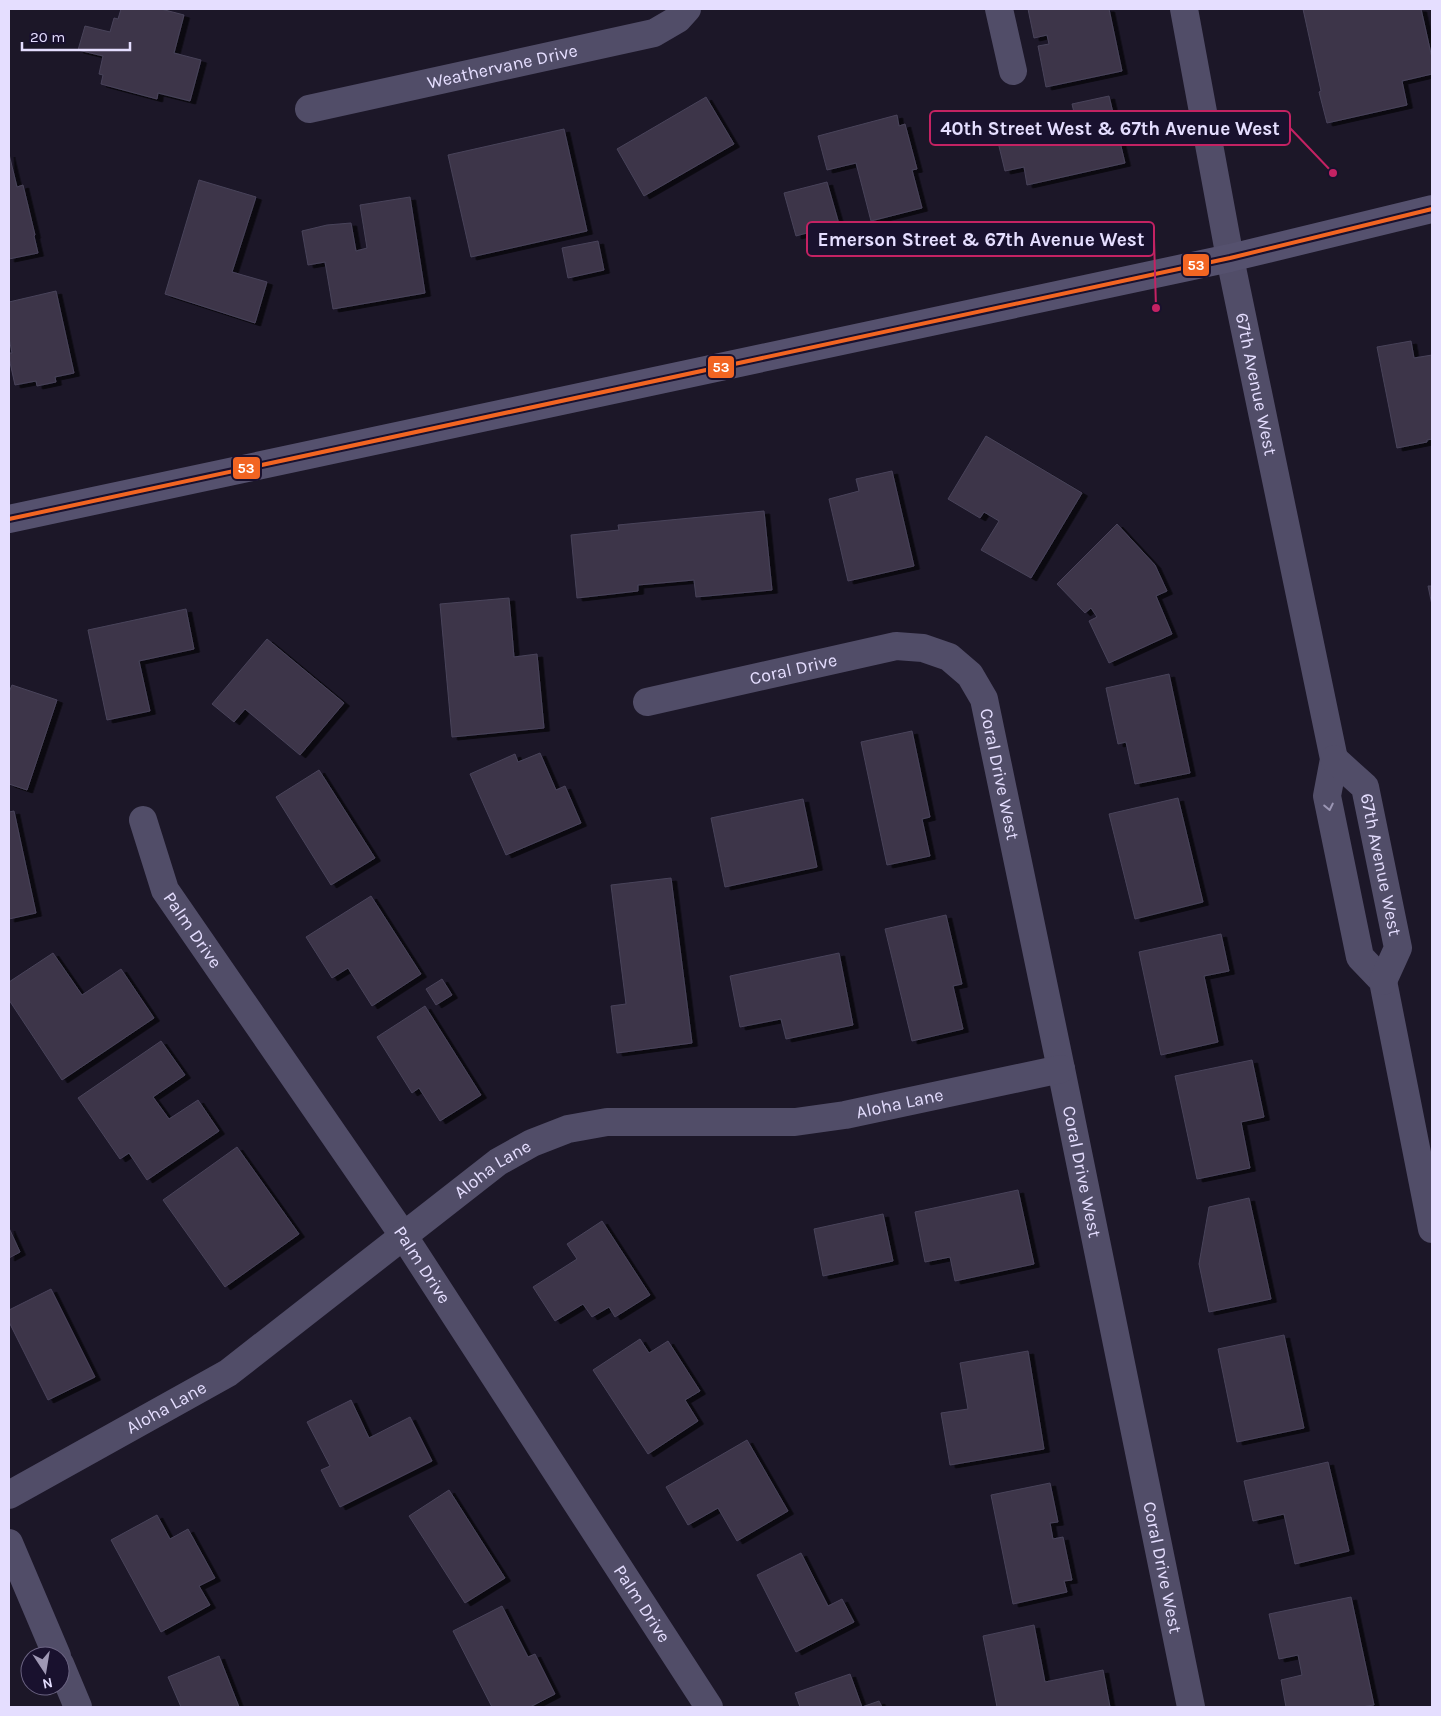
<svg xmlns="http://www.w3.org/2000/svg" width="1441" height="1716" viewBox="0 0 1441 1716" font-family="Karla,sans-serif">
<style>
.building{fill:#3c3649;stroke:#49435a;filter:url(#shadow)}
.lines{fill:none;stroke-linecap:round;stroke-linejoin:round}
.minor{stroke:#514d68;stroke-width:28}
.tertiary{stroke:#514d68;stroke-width:28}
.secondary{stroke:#55516e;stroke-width:28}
.bus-1-casing{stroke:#19112e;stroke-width:8}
.bus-1{stroke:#f26522;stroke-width:4}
.oneway{stroke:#9b96b4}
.labels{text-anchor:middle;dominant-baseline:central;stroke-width:4;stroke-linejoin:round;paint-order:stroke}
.street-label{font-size:18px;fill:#e5deff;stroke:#19112e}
.leader{fill:none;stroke:#c42263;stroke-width:2}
.callout-dot{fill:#c42263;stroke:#19112e;stroke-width:2}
.callout{fill:#19112e;stroke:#c42263;stroke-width:2}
.callout-label{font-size:19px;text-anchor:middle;font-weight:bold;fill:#e5deff}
.line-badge{stroke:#19112e;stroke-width:2}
.badge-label{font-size:14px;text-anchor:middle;font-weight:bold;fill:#fff}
</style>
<defs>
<filter id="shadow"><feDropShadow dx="5.5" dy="3" stdDeviation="0" flood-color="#0009"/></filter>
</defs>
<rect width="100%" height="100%" fill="#1c1728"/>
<!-- building -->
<path class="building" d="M121 9H161L184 15 174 53 201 60 190 101 158 93 157 99 101 84 103 75 99 74 103 56 78 50 85 26 110 32 114 18 118 19Z
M1028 9H1109L1122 71 1046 87 1038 46 1049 44 1047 35 1034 38Z
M1303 9H1421L1432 58V74L1402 81 1407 105 1327 123 1319 92 1321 91Z
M1109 96 1125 163 1027 185 1024 167 1005 171 996 134 1072 116 1074 126 1077 125 1072 104Z
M706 97 734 144 644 196 617 149Z
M897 115 899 126 905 124 917 169 912 170 922 208 871 221 856 163 827 170 818 136Z
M564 129 587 231 471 257 448 155Z
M9 154 17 187 23 185 35 235 34 236 38 253 9 259Z
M199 180 256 197 232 272 267 282 255 323 165 294Z
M827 182 839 224 796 236 784 193Z
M410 197 425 293 333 309 325 262 308 265 302 231 327 225 351 223 356 251 367 248 360 205Z
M598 241 604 270 568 278 562 248Z
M56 291 74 373 55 377 56 382 37 386 36 381 15 385 9 358V353H12L9 338V302Z
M1411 341 1414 358 1432 355V439L1427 440V442L1397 448 1377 347Z
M986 436 1082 493 1031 578 981 550 999 521 984 512 980 518 948 499Z
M892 471 914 566 848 581 829 499 859 491 856 479Z
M764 511 772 590 696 597 694 580 638 585V591L577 598 571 535 619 530 618 525Z
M1117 524 1155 565 1167 591 1156 596 1172 634 1109 663 1089 621 1097 617 1091 608 1085 613 1057 584Z
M1428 586H1432V605Z
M509 598 514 657 537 654 544 728 452 737 440 604Z
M186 609 194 649 139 661 150 711 107 720 88 630Z
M267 639 344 703 300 755 245 709 234 722 212 704Z
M1169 674 1190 773 1135 784 1126 742 1118 744 1106 688Z
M12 685 57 700 27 790 9 784V692Z
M912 731 930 817 922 819 930 856 887 865 861 742Z
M540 753 556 790 565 786 581 823 506 855 470 774 515 754 518 762Z
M319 770 375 858 331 885 276 797Z
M1178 798 1203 902 1135 919 1109 814Z
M803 799 817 867 725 887 711 818Z
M14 811 36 913 9 919V812Z
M671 878 692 1043 617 1053 611 1006 626 1004 611 885Z
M371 896 421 974 372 1006 348 968 332 978 306 937Z
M946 915 962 984 953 986 963 1029 912 1041 885 929Z
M1221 934 1229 971 1204 976 1218 1042 1161 1055 1139 952Z
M53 953 82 995 121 969 154 1018 62 1080 9 1000V982Z
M839 953 853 1025 786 1039 781 1019 740 1027 730 976Z
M442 979 452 995 436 1005 426 989Z
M425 1006 481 1095 440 1121 419 1088 412 1093 377 1037Z
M161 1041 185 1075 153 1097 169 1119 198 1100 219 1131 147 1180 129 1153 120 1159 78 1098Z
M1252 1060 1264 1117 1241 1122 1250 1168 1197 1179 1175 1076Z
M237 1147 299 1234 225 1287 163 1200Z
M1018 1190 1034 1264 955 1281 950 1257 925 1262 915 1212Z
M1249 1198 1271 1299 1209 1312 1199 1264 1209 1207Z
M883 1214 893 1261 823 1276 814 1229Z
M602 1221 650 1295 615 1317 609 1307 592 1317 583 1304 555 1321 533 1287 577 1259 567 1244Z
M9 1228 20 1252 9 1258Z
M51 1289 95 1377 48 1400 9 1322V1310Z
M1284 1335 1304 1428 1237 1442 1218 1349Z
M640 1339 649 1353 668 1341 700 1391 685 1400 698 1421 648 1454 593 1370Z
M1028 1351 1044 1449 950 1465 941 1413 968 1409 960 1363Z
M351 1400 369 1438 410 1417 432 1461 340 1507 321 1470 330 1466 307 1422Z
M747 1440 788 1511 737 1541 718 1508 688 1525 666 1487Z
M1328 1462 1349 1551 1295 1564 1284 1514 1253 1521 1244 1481Z
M1050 1483 1058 1522 1050 1523 1053 1539 1063 1537 1072 1580 1064 1581 1067 1592 1013 1604 991 1495Z
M449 1490 505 1578 465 1603 409 1516Z
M157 1515 170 1539 188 1529 215 1578 199 1586 210 1605 161 1632 111 1540Z
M801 1553 828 1606 842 1599 854 1622 796 1652 757 1575Z
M1351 1597 1374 1705 1361 1707H1286L1281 1680 1302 1675 1298 1655 1279 1659 1269 1614Z
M502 1606 528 1657 535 1654 555 1694 530 1707H492L453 1631Z
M1034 1625 1045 1682 1103 1670 1110 1707H997L983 1636Z
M219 1656 239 1707H181L168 1677Z
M850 1674 862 1707 879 1701 882 1707H800L795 1693Z"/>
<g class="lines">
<!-- minor -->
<g class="minor">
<path d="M999 9 1013 71"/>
<path id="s1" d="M309 109 654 33 678 19 687 9"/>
<path id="s2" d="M647 702 896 646 923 648 949 657 970 675 984 699 1061 1069 1191 1707"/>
<path id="s3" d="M143 820 165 890 403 1235 709 1707"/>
<path id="s4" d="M9 1495 228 1373 498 1162 532 1143 568 1129 607 1122H795L845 1115 1061 1069"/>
<path d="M9 1543 57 1656"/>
<path d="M60 1664 78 1707"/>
</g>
<!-- tertiary -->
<g class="tertiary">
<path id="s5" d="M1184 9 1230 258 1334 759 1327 796 1360 957 1383 981 1432 1229"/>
<path id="s6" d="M1334 759 1365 787 1398 948 1383 981"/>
</g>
<!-- secondary -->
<path class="secondary" d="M9 519 1230 258 1432 209"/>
<!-- bus-1 casing -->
<g class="bus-1-casing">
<path id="bus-1" d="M9 519 1230 258 1432 209"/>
</g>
<!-- bus-1 -->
<use href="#bus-1" class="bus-1"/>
</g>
<!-- one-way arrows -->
<defs><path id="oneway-chevron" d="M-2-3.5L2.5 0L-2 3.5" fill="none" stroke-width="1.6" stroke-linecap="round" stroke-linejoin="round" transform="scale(1.25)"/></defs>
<use class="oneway" href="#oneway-chevron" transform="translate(1329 807) rotate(78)"/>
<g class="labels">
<!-- street labels -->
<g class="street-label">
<text stroke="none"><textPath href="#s1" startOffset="198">Weathervane Drive</textPath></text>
<text stroke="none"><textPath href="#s5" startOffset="382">67th Avenue West</textPath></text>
<text stroke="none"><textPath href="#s2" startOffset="150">Coral Drive</textPath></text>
<text stroke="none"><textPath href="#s2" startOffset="442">Coral Drive West</textPath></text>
<text stroke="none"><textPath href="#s6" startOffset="121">67th Avenue West</textPath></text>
<text stroke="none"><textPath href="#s3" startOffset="122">Palm Drive</textPath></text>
<text stroke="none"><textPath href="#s4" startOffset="1005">Aloha Lane</textPath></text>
<text stroke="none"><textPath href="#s4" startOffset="585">Aloha Lane</textPath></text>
<text stroke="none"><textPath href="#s2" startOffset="848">Coral Drive West</textPath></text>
<text stroke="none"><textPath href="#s3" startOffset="528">Palm Drive</textPath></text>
<text stroke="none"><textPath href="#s4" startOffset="180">Aloha Lane</textPath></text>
<text stroke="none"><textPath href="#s2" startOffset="1252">Coral Drive West</textPath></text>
<text stroke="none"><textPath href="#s3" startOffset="932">Palm Drive</textPath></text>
</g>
</g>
<!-- callouts -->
<path class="leader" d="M1333 173L1290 128M1156 308L1154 239"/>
<g class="callout-dot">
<circle cx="1333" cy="173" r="5"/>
<circle cx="1156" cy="308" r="5"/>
</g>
<g class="callout">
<rect x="930" y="111" width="360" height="34" rx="5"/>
<rect x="807" y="222" width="347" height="34" rx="5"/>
</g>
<g class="callout-label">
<text x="1110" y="135">40th Street West &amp; 67th Avenue West</text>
<text x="981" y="246">Emerson Street &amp; 67th Avenue West</text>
</g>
<g class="line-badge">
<rect x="1182" y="253" width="28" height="24" rx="5" fill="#f26522"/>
<rect x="707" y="355" width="28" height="24" rx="5" fill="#f26522"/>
<rect x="232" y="456" width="29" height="24" rx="5" fill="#f26522"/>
</g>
<g class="badge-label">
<text x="1196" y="270">53</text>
<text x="721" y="372">53</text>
<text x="246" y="473">53</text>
</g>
<!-- border -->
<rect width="1441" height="1716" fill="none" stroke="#e5deff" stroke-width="20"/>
<!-- north arrow -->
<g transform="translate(45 1671) rotate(168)"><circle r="24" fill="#19112e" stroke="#6b6382"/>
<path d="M0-4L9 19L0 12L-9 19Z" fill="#9f98b4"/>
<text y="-8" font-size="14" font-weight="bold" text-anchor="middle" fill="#e5deff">N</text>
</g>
<!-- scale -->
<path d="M22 42v8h108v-8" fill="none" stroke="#e5deff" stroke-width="2.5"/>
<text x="30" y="42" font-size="15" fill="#e5deff" stroke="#19112e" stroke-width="4" paint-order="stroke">20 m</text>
</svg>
